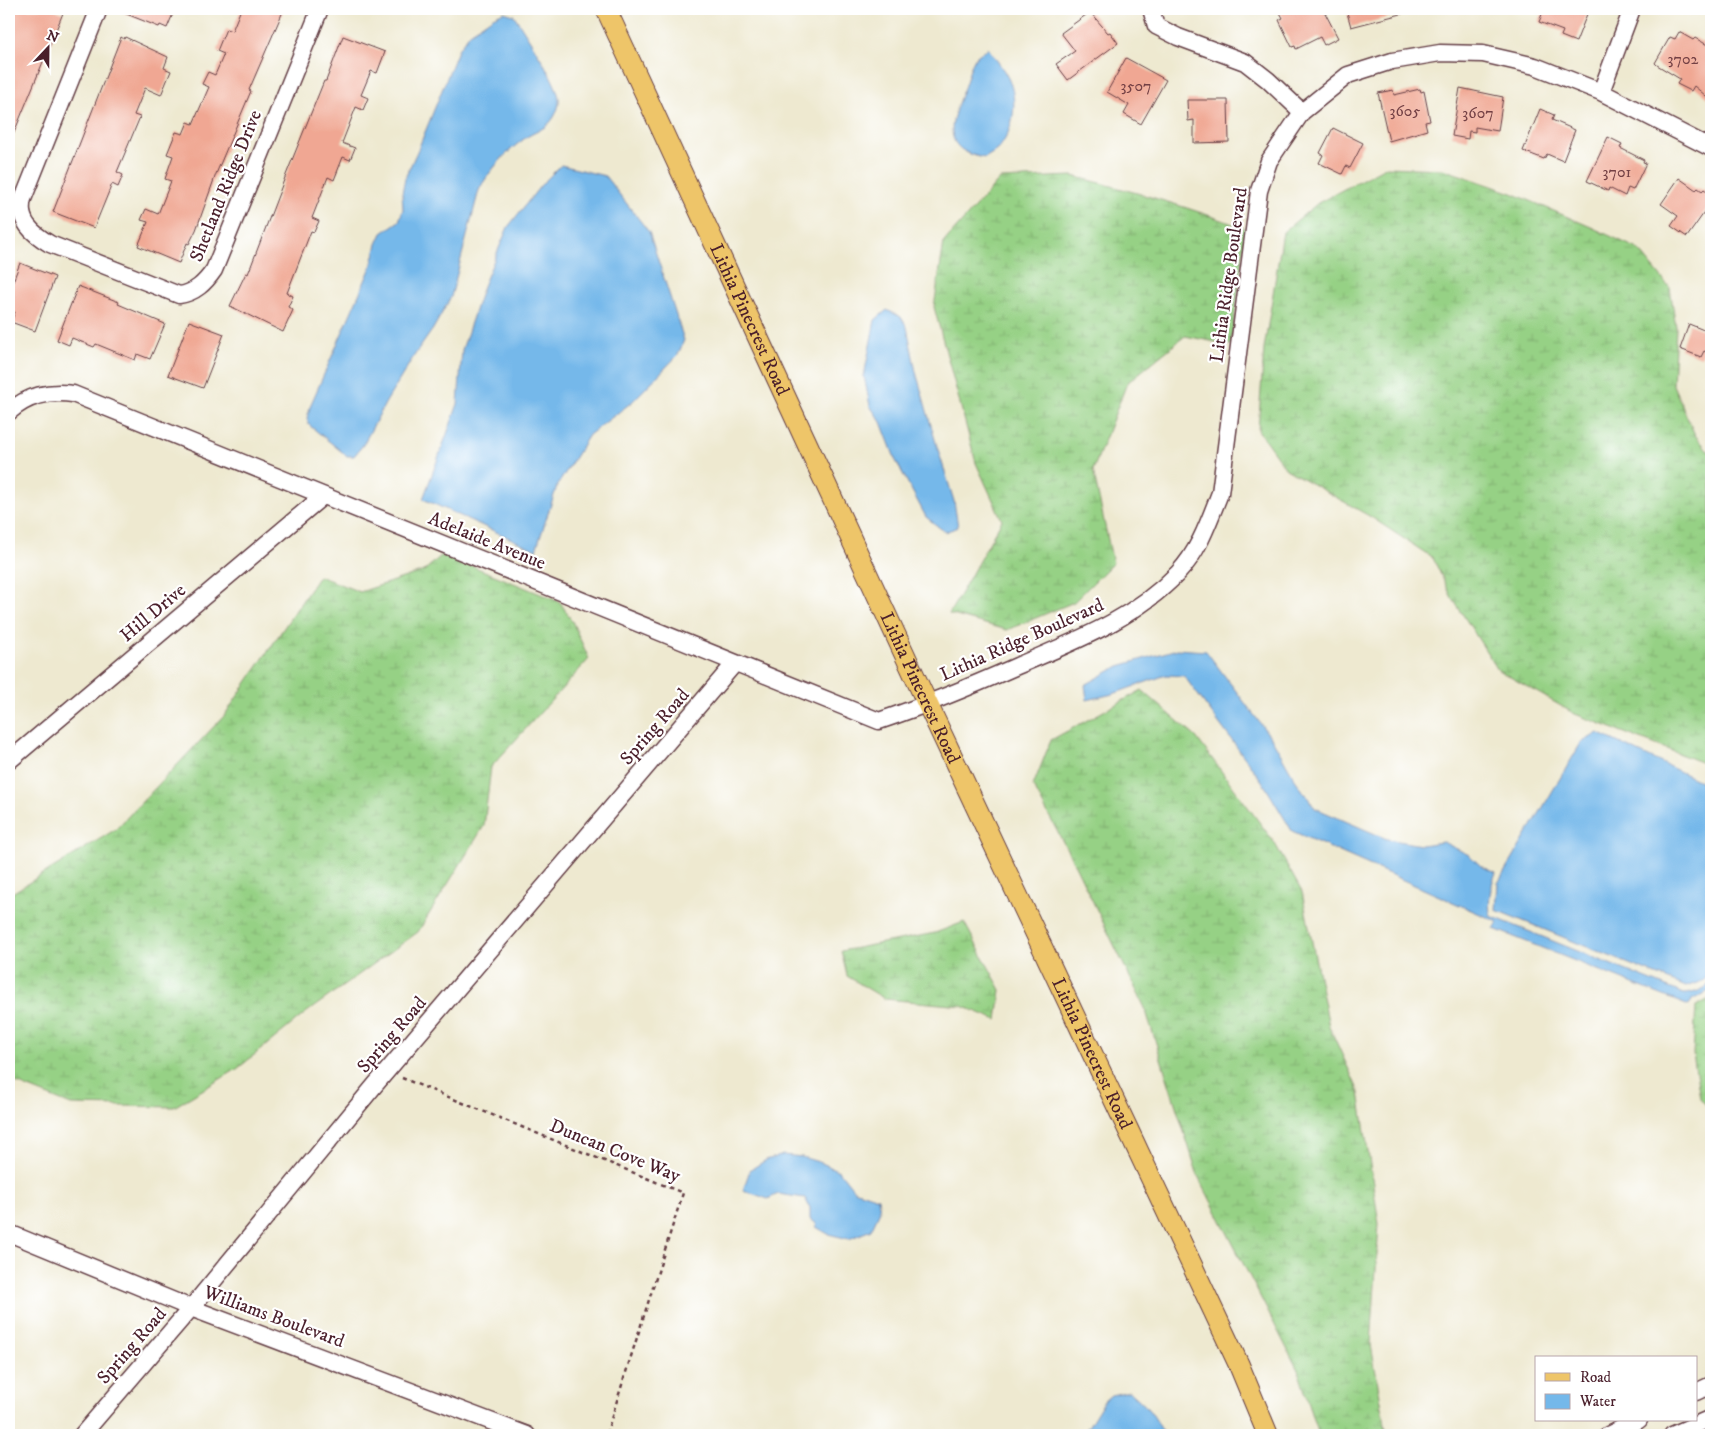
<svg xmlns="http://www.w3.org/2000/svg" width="1720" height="1444" viewBox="0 0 1720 1444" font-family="'IM FELL DW Pica',serif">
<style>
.wetland{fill:url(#wetland-marsh);stroke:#707858}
.water{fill:#74b8ea;stroke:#5f6c8a}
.building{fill:#f0a793}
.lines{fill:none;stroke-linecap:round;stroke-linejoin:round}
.minor-casing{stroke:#633d44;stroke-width:19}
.major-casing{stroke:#633d44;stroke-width:22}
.path{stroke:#633d44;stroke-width:2.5;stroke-dasharray:4 4;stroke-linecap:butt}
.minor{stroke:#fff;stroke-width:16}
.major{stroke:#eec569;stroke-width:20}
.labels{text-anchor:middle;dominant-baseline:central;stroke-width:4.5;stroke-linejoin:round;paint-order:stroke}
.number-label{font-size:16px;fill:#744145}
.street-label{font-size:19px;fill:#4a1f2b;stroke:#fff}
</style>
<defs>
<pattern id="wetland-marsh" width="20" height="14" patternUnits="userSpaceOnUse" patternTransform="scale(1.25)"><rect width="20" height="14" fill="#96d185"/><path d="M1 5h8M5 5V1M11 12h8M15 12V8" fill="none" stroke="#83b373"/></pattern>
</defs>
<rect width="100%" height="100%" fill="#fff"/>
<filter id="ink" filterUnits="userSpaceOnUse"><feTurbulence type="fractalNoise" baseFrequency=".02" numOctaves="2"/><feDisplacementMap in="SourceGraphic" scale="10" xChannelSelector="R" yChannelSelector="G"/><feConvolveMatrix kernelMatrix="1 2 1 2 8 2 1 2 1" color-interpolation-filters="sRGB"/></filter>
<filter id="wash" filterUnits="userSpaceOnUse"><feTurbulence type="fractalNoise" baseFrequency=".0096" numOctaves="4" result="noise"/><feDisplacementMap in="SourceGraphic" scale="20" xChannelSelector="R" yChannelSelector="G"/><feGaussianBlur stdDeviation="1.12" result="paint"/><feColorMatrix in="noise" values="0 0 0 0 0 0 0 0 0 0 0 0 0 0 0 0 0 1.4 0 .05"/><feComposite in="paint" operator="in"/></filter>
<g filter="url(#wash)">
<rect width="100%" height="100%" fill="#eee9d0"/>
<!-- wetland -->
<path class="wetland" d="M1385 167 1443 169 1512 193 1591 227 1638 249 1670 288 1676 327 1673 385 1695 435 1711 454V766L1575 714 1498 670 1451 596 1433 558 1371 517 1286 469 1258 430 1264 349 1283 232 1318 203Z
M1073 176C1132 191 1190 207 1246 229L1231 345 1185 336 1127 383 1093 470 1113 563 1074 602 1007 630 949 614 1002 520 976 463 934 307 944 242 1000 179Z
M443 554 560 602 572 621 589 659 491 767 484 826 418 932 307 1012 237 1069 174 1107 71 1105 9 1080V895L116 829 224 716 319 576 360 592 424 571Z
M1142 690 1196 737 1274 842 1302 892 1329 1026 1359 1092 1379 1224 1371 1345 1387 1435H1319L1298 1370 1198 1176 1145 1008 1070 855 1033 786 1051 740Z
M964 922 1001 990 997 1020 962 1006 885 999 847 976 841 951 935 933Z
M1711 998V1111L1700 1098 1693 1054 1696 1006Z"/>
<!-- water -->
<path class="water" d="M504 12 514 15C525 33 556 79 559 98 560 105 556 115 552 120 545 130 533 132 524 139 506 152 489 171 479 190L451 297 433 329 414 356 386 402 363 445 354 456H347L309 425 307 418 311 404 371 267 377 244 382 233 399 221 403 209 402 193 405 178 419 147 459 48 470 33 493 17Z
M988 48C995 58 1003 68 1008 78 1019 99 1014 131 998 149 995 152 989 155 985 158 939 150 951 122 963 90 967 82 970 64 976 57 978 54 985 51 988 48Z
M561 165 605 176 649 232 684 340 678 355 632 402 589 435 557 486 536 550 423 499 458 404 462 350 483 286 508 227 541 185Z
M887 310 901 317 907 327 916 372 936 443 954 501 958 527 945 532 926 517 896 461 881 422 870 406 864 376 875 320Z
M1177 649 1206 651 1272 739 1296 781 1315 808 1387 839 1421 845 1443 842 1469 855 1481 866 1496 873C1491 882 1487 907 1491 916L1684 994C1693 994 1705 989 1711 983L1709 991 1692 1000 1689 1006 1494 929 1498 922 1292 831 1262 781 1184 676 1166 675 1113 694 1087 700 1085 685 1119 666Z
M1598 733 1702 782 1711 789V967L1705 980 1686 987 1496 910 1498 883 1581 743Z
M783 1155 802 1157 822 1163 839 1171 854 1190 878 1198 880 1211 871 1230 849 1239 828 1234 816 1227 817 1224 810 1219V1208L805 1198 778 1194 768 1199 743 1190 750 1170 766 1160Z
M1129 1391C1146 1405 1155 1415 1164 1435H1083L1104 1401 1111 1395Z"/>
<g id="blocks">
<!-- building -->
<path class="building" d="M14 9H53L63 13 9 145V21Z
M114 9H175L167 28 160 25 159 27Z
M241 9H284L249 90 251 91 216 174 196 230 189 244 187 243 179 263 138 246 148 222 141 220 146 209 158 214 171 181 165 179 173 156 167 154 176 132 183 134 188 122 193 124 209 87 202 84 208 72 215 75 224 54 217 51 226 29 232 31Z
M1278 9H1323L1338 38 1324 45 1320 37 1296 49 1295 46 1292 47 1279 20 1283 18Z
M1346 9H1404L1405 13 1351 27Z
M1544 9H1589L1576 42 1561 36 1563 31 1539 22Z
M1090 12 1108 33 1110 32 1118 43 1068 80 1056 64 1075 51 1061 33Z
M1679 32 1693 40 1695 38 1711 47V100L1694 86 1691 91 1677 84 1680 79 1657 65 1655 63 1670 37 1675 39Z
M343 36 385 52 377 73 371 71 361 95 368 98 363 110 356 107 342 143 355 148 350 160 343 157 334 180 328 177 312 218 319 221 314 232 311 231 287 293 293 296 288 307 293 310 283 332 230 306 246 273 248 274 284 180 324 81H326Z
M121 37 124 39 125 37 168 57 164 68 171 71 161 95 145 88 134 115 140 117 117 172 123 175 118 187 112 184 94 228 53 212Z
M1126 58 1166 80 1141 124 1124 114 1129 105 1107 92Z
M1460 88 1503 97 1498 131 1475 127V132L1469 131 1468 139 1452 136Z
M1420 89 1421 92 1424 91 1430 121 1425 122 1427 130 1389 141 1378 93 1393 90 1394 95Z
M1187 100H1228L1229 142 1194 143V120L1188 121Z
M1540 109 1554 115 1552 120 1575 130 1563 161 1547 154 1544 159 1523 151Z
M1333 128 1363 143 1350 168 1346 166 1342 174 1319 163 1323 155 1320 153Z
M1608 137 1622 144 1620 148 1644 160 1643 162 1646 163 1633 190 1628 188 1625 196 1609 188 1608 191 1587 181Z
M1679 178 1696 190 1698 188 1702 191 1704 189 1711 194V203L1687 237 1671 226 1678 216 1661 204Z
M20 263 55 277 35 331 11 322 15 312 9 309V292Z
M78 286 119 302 118 304 165 324 150 359 137 354 135 360 96 344 94 347 72 338 69 345 57 340Z
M189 321 224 334 203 388 168 375Z
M1689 324 1711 333V354L1704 351 1701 357 1680 349Z"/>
</g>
</g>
<g filter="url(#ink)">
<use href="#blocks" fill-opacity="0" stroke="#633d44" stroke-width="1"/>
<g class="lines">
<!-- minor casing -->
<g class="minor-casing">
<path id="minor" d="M99 9 23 199C17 221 33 234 50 244L179 295C195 293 205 283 214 270L320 9
M1151 9 1156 26 1178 37 1245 62 1268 80 1302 112
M1601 92 1632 9
M9 412C28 395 48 391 73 394L879 721C926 705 972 686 1017 666 1075 641 1133 620 1178 573 1199 551 1209 521 1220 493L1259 191 1269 161 1302 112 1348 75 1392 61 1440 53 1483 54 1535 66 1601 92 1711 148
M9 761 323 496
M9 1233 191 1308 527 1435
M1696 1392 1711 1385
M82 1435 191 1308 375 1085 735 663
M1608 1435 1639 1420
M1672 1435 1711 1418"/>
</g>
<!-- major casing -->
<g class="major-casing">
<g id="major">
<path id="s1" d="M606 9 928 705 1239 1365 1268 1435"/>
</g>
</g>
<!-- path -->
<path class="path" d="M402 1078 683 1193 606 1435"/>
<!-- minor -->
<use href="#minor" class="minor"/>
<!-- major -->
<use href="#major" class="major"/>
</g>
</g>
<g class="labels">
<!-- number labels -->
<g class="number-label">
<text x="1683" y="59">3702</text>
<text x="1136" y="86">3507</text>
<text x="1405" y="111">3605</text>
<text x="1478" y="113">3607</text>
<text x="1617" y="172">3701</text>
</g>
<!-- street labels -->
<g class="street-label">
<text transform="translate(226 186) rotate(-68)">Shetland Ridge Drive</text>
<text transform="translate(1229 275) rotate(-82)">Lithia Ridge Boulevard</text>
<text stroke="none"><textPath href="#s1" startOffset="342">Lithia Pinecrest Road</textPath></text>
<text transform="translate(487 541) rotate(22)">Adelaide Avenue</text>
<text transform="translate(153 613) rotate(-40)">Hill Drive</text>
<text transform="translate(1022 640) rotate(-24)">Lithia Ridge Boulevard</text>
<text stroke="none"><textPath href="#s1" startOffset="748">Lithia Pinecrest Road</textPath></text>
<text transform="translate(655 727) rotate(-49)">Spring Road</text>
<text transform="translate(392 1035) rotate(-49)">Spring Road</text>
<text stroke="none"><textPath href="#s1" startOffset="1152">Lithia Pinecrest Road</textPath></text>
<text transform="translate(615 1151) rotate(22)">Duncan Cove Way</text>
<text transform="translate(274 1317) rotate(20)">Williams Boulevard</text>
<text transform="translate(132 1346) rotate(-49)">Spring Road</text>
</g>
</g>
<!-- margin -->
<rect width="1720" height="1444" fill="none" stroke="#fff" stroke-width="30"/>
<!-- legend -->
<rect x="1535" y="1356" width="162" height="65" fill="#ffffff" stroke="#b7a5aa"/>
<rect x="1545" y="1373" width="25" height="8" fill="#eec569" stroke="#b7a5aa"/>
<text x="1580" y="1382" font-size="15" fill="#4a1f2b">Road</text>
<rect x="1545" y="1394" width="25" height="15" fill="#74b8ea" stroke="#b7a5aa"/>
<text x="1580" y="1406" font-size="15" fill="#4a1f2b">Water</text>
<!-- north arrow -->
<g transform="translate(48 48) rotate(22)" stroke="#ffffff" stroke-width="4" paint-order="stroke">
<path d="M0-4L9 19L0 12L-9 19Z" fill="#4a1f2b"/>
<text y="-8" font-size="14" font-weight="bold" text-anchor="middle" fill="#4a1f2b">N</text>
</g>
</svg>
